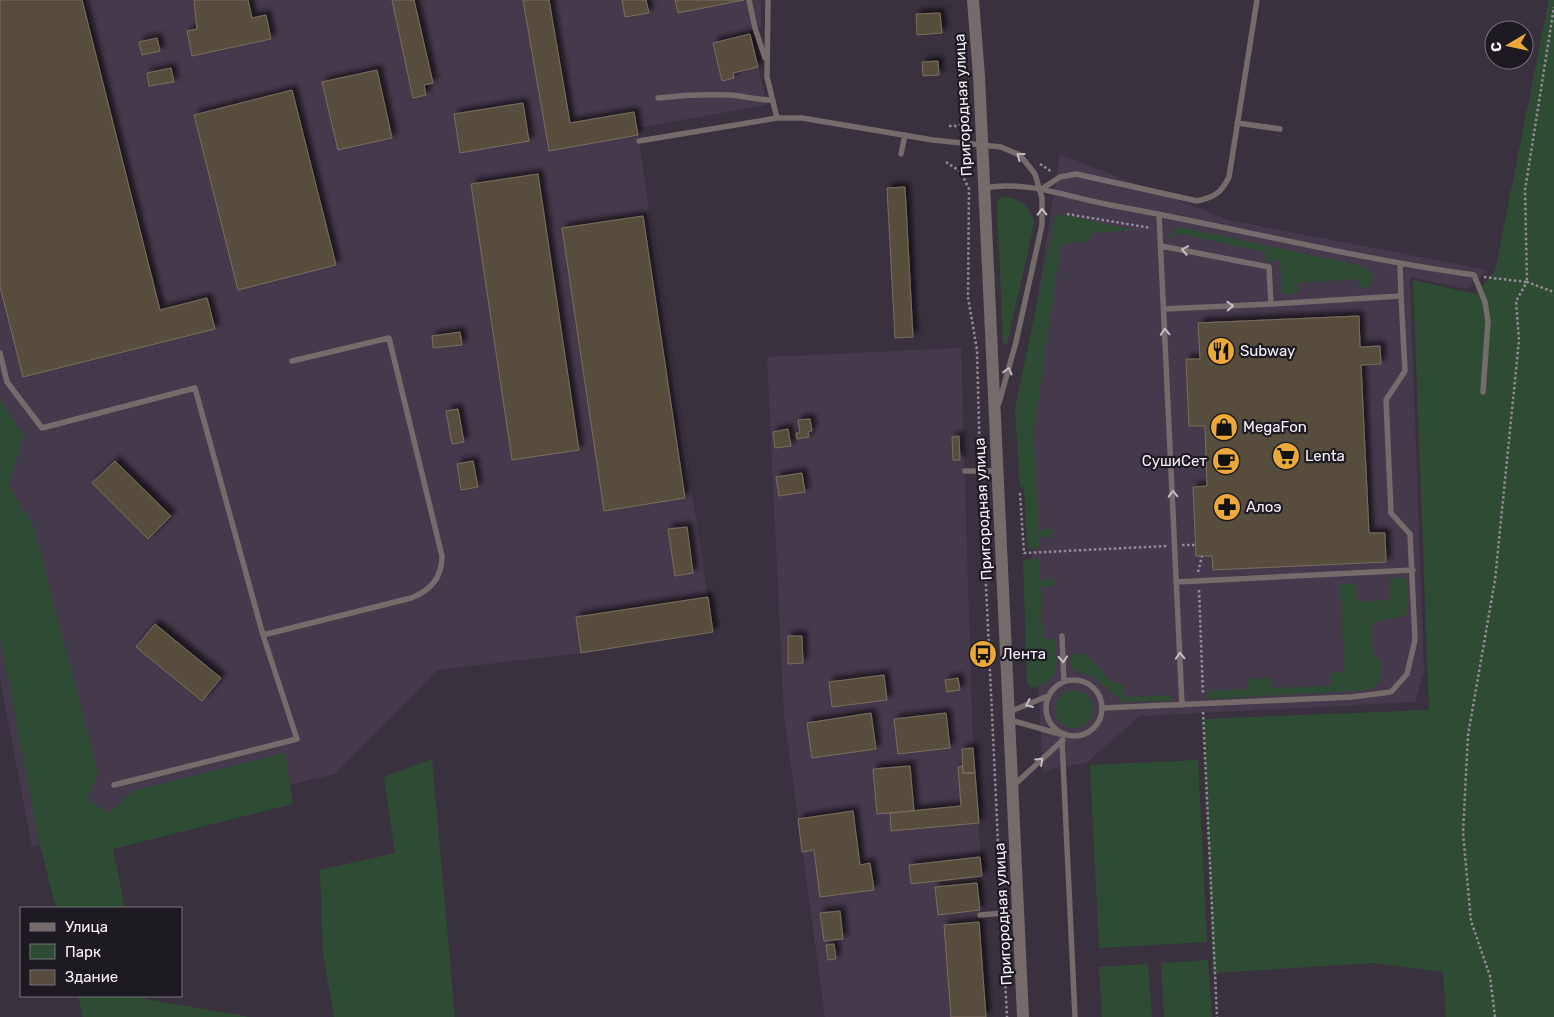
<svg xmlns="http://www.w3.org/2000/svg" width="1554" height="1017" viewBox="0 0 1554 1017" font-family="Rubik,sans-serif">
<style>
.built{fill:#45394c}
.green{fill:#2e4c34}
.building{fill:#574d3e;stroke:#786e5e;filter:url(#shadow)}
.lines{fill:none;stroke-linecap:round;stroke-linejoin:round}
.path{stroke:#928b97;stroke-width:2.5;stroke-dasharray:2.5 2.5;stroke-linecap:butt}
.service{stroke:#756b6a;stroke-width:5.5}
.tertiary{stroke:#756b6a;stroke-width:12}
.oneway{stroke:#c3bcc1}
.labels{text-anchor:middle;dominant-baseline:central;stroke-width:4.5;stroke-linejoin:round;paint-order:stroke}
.street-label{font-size:15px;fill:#f7f2fb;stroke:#1e1a21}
.poi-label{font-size:15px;fill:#f7f2fb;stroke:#1e1a21;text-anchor:start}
</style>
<defs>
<filter id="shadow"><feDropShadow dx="4.5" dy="-4.5" stdDeviation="2.5" flood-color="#0009"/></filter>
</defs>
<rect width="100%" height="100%" fill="#3a313f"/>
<!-- built -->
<path class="built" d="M0 0H761V27L749 30 767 105 637 128 713 632 581 653 437 670 335 774 32 847 0 679Z
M1060 154 1228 220 1488 270 1466 289 1410 277 1424 671 1415 702 1140 716 1086 763 1051 769 1043 773 1023 394Z
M961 348 973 748 982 876 977 877 986 1017H825L784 715 767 357Z"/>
<!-- green -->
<path class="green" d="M1549 0H1554V1017H1446L1443 972 1374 963 1213 973 1204 719 1429 710 1413 280 1476 294 1495 271Z
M1002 197C1021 198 1030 205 1034 224L1007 344 1003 343 997 202Z
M1061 214 1134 230 1091 233 1090 241 1061 244 1034 430 1038 530 1051 529V537H1039V548H1027L1024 487H1020L1015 409 1055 217Z
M1180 227 1362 266 1368 268 1373 278 1371 284 1366 288 1359 289 1358 279 1298 283 1299 293 1282 294 1280 260 1265 262V252L1175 233 1173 239 1170 238 1171 232Z
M0 398 24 437 8 484 34 528 98 773 87 800 109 813 133 791 285 753 293 804 113 849 125 908H56L39 841 0 636Z
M1040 558V580L1053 579V586L1041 587 1043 639H1055C1056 665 1063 681 1032 688L1027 682 1023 560Z
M1402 577 1407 581 1408 609 1405 616 1371 623 1373 653C1388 664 1384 682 1369 690L1207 699V691L1248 689V679L1271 678V688L1332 686V673L1344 672 1340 584 1352 583 1356 586 1357 602 1389 600V582L1391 578Z
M1080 653 1087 654 1110 681 1124 685V697L1171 695 1172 701 1124 702 1093 676 1077 672 1071 668 1070 660 1073 655Z
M1055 709a19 19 0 1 1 38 0a19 19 0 1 1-38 0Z
M432 759 455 1017H334L323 954 320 870 395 853 384 777Z
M1198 760 1207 942 1099 948 1090 765Z
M1208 960 1212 1017H1164L1161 963Z
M1148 964 1152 1017H1102L1099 967Z
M78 996H144L145 999 250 1017H83Z"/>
<!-- building -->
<path class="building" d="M0 0H82L160 310 207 298 215 329 23 377 0 286Z
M194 0H248L252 18 266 15 271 39 192 56 187 31 197 29Z
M392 0H414L433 83 424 85 426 95 413 98Z
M523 0H549L570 123 634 112 638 135 549 151Z
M622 0H646L649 13 625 17Z
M675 0H744L678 13Z
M940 13 942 33 917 35 916 14Z
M750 34 758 67 733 73 734 78 722 81 713 43Z
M157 38 160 51 142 55 139 42Z
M938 61 939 75 923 76 922 62Z
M171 68 174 82 149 86 147 73Z
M377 70 392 138 338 150 322 82Z
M292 90 336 265 238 290 194 115Z
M523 103 529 141 460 153 454 114Z
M538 174 579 450 512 460 471 184Z
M905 187 913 337 895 338 887 188Z
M643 216 685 498 604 511 562 228Z
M1359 316 1360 347 1380 346 1381 364 1361 365 1369 533H1385L1386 562 1213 570 1212 556H1196L1193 487 1207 486 1205 426H1189L1186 359H1200L1198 323Z
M460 332 462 345 433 348 432 336Z
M458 409 464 442 452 444 446 411Z
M810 419 812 431 808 432 809 437 797 439 796 433H800L798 420Z
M788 429 791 446 775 448 773 432Z
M959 436 960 460H953L952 437Z
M115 461 171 516 148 539 92 483Z
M473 461 478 487 461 490 457 464Z
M802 473 805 492 779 496 776 477Z
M687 527 693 573 675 576 668 529Z
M708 597 713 632 581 653 576 617Z
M155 624 221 678 202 701 136 647Z
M788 636H802L803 663 788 664Z
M884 675 887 700 832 707 829 682Z
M958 678 960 690 947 692 945 680Z
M871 713 876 749 812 758 807 723Z
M946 713 950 748 898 754 894 719Z
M973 748 975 773H963L962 749Z
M910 766 914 811 877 814 873 769Z
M962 766 963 773H975L979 823 891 831 890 813 961 806 958 767Z
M853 811 860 865 870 863 874 890 820 897 814 850 802 852 798 819Z
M980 857 982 876 911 884 909 865Z
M977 883 980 910 938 915 935 887Z
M840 911 843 939 824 941 820 913Z
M979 922 986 1017H951L944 925Z
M834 944 836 959 828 960 826 945Z"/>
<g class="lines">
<!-- path -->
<path class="path" d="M949 126H959L966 123 968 118
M946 162 961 172 969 189 968 297 977 350 980 464
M1040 164 1052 172
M1067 214 1151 228
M1484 277 1527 282 1525 190 1554 7
M981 479 1001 906
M1020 493 1024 553 1167 546
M1182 545H1196
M1198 572 1202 556
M1199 590 1203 694
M1203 712 1217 1017
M1002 921 1007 1017
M1495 1017 1490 976 1471 921 1463 833 1468 735 1495 580 1519 340 1516 301 1527 282 1554 292"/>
<!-- service -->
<path class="service" d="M749 0 755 28 765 58
M768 0 767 77 777 118
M658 98C682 95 705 94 729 95 744 96 757 100 772 100
M1237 123 1280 129
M639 141 777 118H802L933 140 1001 147 1020 155 1035 174 1042 198V225L1016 342 999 403
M901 154 905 135
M984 188C1026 180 1068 197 1110 205 1232 227 1352 258 1474 275L1485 302 1488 321 1483 392
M1040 190 1060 177 1076 174 1197 201C1215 197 1221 193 1229 177L1257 0
M1159 214 1182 705
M1161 246 1269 267 1271 304 1164 309
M1400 265 1401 296
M0 353 7 382 42 428 195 388 263 635 297 739 114 785
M965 471H997
M1176 582 1413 570
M263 635 411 598C430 591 442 578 442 556L389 338 292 361
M1062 636 1064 682
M1046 708a28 28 0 1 1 56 0a28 28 0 1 1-56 0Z
M1103 708 1352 697 1391 692 1407 674 1415 640 1410 534 1391 513 1386 400 1405 371 1401 296 1271 304
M1009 712 1048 696
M1010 720 1060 734
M1062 740 1075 1017
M1013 786 1063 740
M980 915 1019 912"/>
<!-- tertiary -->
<path class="tertiary" d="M973 0 979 76 1023 1017"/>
</g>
<!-- one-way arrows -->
<defs><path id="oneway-chevron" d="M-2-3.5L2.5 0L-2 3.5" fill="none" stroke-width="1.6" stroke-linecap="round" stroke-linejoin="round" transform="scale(1.25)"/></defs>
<g class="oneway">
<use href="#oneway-chevron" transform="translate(1020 156) rotate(-144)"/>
<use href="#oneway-chevron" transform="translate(1042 212) rotate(-91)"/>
<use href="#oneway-chevron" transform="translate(1185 250) rotate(-169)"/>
<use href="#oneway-chevron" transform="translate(1230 306) rotate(-3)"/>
<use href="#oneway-chevron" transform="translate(1165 332) rotate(-93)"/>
<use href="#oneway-chevron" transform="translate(1008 371) rotate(-75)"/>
<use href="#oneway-chevron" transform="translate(1173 494) rotate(-92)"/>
<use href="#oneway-chevron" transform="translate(1180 656) rotate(-93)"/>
<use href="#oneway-chevron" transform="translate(1063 659) rotate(87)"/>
<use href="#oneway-chevron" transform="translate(1029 704) rotate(157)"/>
<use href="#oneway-chevron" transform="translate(1040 761) rotate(-43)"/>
</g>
<!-- icons -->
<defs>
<g id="restaurant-disc" transform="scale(1.4375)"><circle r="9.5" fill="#eca93a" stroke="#1e1a21"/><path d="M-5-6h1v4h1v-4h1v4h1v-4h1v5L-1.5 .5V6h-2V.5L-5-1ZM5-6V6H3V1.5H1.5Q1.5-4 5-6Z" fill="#111"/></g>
<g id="shop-disc" transform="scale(1.4375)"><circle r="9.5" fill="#eca93a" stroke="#1e1a21"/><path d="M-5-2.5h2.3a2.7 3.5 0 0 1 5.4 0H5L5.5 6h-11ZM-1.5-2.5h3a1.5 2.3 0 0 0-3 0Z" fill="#111"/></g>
<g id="supermarket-disc" transform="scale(1.4375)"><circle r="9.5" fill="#eca93a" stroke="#1e1a21"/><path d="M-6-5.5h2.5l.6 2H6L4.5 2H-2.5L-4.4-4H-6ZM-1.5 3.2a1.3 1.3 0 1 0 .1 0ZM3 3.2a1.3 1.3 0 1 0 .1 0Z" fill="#111"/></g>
<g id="cafe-disc" transform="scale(1.4375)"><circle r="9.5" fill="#eca93a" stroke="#1e1a21"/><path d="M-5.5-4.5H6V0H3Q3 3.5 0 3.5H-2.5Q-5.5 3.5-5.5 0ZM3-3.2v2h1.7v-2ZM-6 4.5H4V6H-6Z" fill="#111"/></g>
<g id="pharmacy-disc" transform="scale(1.4375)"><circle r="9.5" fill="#eca93a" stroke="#1e1a21"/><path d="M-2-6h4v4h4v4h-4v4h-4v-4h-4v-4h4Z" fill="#111"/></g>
<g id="bus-disc" transform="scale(1.4375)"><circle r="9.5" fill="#eca93a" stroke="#1e1a21"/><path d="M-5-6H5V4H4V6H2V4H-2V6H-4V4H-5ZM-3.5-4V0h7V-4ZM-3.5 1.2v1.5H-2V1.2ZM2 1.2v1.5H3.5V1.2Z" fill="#111"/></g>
</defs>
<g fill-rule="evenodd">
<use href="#restaurant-disc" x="1221" y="351"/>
<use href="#shop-disc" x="1224" y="427"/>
<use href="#supermarket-disc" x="1286" y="456"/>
<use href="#cafe-disc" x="1226" y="461"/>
<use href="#pharmacy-disc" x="1227" y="507"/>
<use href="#bus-disc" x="983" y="654"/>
</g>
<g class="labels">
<!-- street labels -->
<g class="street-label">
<text transform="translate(963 105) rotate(-93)">Пригородная улица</text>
<text transform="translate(983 509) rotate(-93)">Пригородная улица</text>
<text transform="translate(1003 914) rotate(-93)">Пригородная улица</text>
</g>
<!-- poi labels -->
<g class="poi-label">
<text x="1240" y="351">Subway</text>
<text x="1243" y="427">MegaFon</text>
<text x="1305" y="456">Lenta</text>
<text x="1207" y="461" text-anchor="end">СушиСет</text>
<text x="1246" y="507">Алоэ</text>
<text x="1002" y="654">Лента</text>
</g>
</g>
<!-- legend -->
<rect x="20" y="907" width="162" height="90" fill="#1e1a21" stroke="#757078"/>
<rect x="30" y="923" width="25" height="8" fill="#756b6a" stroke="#757078"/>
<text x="65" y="932" font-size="15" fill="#f7f2fb">Улица</text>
<rect x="30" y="944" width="25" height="15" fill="#2e4c34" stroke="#757078"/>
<text x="65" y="957" font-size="15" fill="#f7f2fb">Парк</text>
<rect x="30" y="970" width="25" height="15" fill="#574d3e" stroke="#757078"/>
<text x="65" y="982" font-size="15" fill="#f7f2fb">Здание</text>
<!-- north arrow -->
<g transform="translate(1509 45) rotate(261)"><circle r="24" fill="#1e1a21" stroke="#757078"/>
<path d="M0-4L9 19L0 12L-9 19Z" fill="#eca93a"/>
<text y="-8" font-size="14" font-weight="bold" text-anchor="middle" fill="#f7f2fb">С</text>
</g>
</svg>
